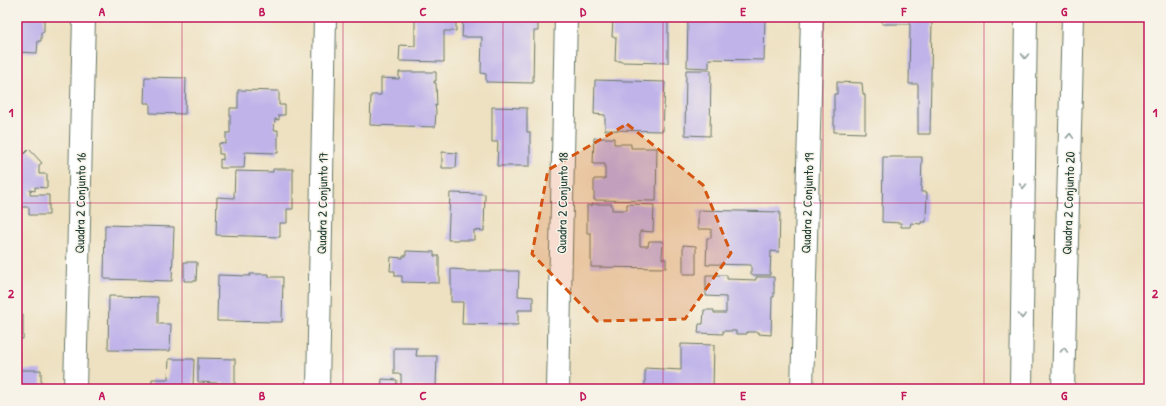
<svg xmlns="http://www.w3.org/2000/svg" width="1166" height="406" viewBox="0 0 1166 406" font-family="'Patrick Hand',sans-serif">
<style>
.building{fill:#bfb3e9}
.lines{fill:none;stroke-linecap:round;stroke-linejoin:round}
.street-casing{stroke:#677665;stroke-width:24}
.street{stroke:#fff;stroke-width:22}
.oneway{stroke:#8f9e9a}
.marked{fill:#d45610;fill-opacity:0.2;stroke:#d45610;stroke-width:3;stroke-dasharray:8 5;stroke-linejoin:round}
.grid{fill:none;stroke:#c2185b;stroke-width:1;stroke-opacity:0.55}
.labels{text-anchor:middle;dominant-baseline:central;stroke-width:3;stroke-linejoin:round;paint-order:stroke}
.street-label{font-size:13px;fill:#1f3d34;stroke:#f7f3e8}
.neatline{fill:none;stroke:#c2185b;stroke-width:1.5}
.grid-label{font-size:13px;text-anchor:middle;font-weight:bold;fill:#c2185b}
</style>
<rect width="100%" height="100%" fill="#f7f3e8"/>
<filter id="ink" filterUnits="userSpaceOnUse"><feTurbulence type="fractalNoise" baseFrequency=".025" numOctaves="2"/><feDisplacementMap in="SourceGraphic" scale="8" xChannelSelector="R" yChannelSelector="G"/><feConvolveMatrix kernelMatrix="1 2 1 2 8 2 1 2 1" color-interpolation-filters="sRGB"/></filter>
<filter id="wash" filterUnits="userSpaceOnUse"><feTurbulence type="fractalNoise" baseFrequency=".012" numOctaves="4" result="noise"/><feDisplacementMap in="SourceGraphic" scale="16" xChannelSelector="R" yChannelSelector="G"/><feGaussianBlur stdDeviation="0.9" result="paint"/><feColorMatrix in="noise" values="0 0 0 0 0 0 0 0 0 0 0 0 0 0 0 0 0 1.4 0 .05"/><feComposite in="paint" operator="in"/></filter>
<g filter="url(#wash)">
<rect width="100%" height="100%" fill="#eee1c1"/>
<g id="blocks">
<!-- building -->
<path class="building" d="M17 17H44V32L41 33V41H38L37 53 17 52Z
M415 17H456V31H444V62L399 61 400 45 415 46Z
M610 17H668V63L621 62V61H615L616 37H612L613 19H610Z
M688 17H765L764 60 709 59V68L687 67Z
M882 17H932L930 134H918V84H909L910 24H882Z
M463 18 538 20V31H534L533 83 486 82V74L481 73 482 37H462Z
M686 70H711L710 136 685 135Z
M399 72H436V81H434V83H436L437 106 435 105 436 111 435 127 370 125 371 95H381V78L399 79Z
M145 77 186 78 185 114 150 113V103H144Z
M595 80 665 82 663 131 605 130V115L594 114Z
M837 82 862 83 863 94 865 95V133L834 132V94H837Z
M238 90 279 91V105H285V115H279V120L275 119 274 130H278V153L245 152 244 168H220V159L223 160V154H219V143L226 144V133H230V108H238Z
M492 107 527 108V132H530V166H497L498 142H492Z
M594 138H614V144H631V148H657L656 201 594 200V179H605V164H593Z
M17 146 24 154 29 149 42 163 39 165V174H47V188L35 187V191L30 190V195H49V215H29V207H17Z
M442 152 457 153 456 168H442Z
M883 157H922L921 192H927L926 222H921V224L911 223 910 227H901V223L882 222Z
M273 169H293V209H287V223H280V237L216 235 217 197 234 198 235 171 273 172Z
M450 193 485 194 484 231 474 230V240H448Z
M592 204H612V210H627V204L654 205 653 232 640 231V246H648L649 241H663L662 259H666V268L591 267V233H587V205L592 206Z
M698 210 780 212 779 252 771 251 770 275H751V265L710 264V265H706L707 238H711V229H698Z
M105 225 174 227 172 281 104 279Z
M683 245 696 246V274H683Z
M406 251 434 252V256H439V283L402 282V276H395V271H390L391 257 403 258V256H406Z
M184 262H197L196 281H184Z
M451 269 465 270 466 271H519L518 296 533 297V310H518V325L462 324 463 302H451Z
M250 274H269V277H283L282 322 217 321 218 275 250 276Z
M706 275H727V279L756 280V277H774V297H772L771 335 759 334V332H747V334H736V331H723V334L698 333 699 324H703L704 310H714V313H726V297L706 296Z
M109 296 158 297V324H171L170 351 108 350Z
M17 314H23V339H17Z
M681 344 714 345 713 389H645V368L681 370Z
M394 348H417L416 356H437L436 387 401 386V374H394Z
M198 358 235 359V384L198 382Z
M169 359H194L193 389H152V379H168Z
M20 370H41V389H17V373H20Z
M382 379 397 380 396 389H381Z"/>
</g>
</g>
<g filter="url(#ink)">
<use href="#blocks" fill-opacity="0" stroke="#677665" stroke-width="1"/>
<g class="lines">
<!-- street casing -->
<g class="street-casing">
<path id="street" d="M75 389 84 17
M318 389 325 17
M558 389 566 17
M802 389 812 17
M1021 389 1026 17
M1063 389 1073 17"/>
</g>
<!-- street -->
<use href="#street" class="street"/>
</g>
<!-- one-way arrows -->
<defs><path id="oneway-chevron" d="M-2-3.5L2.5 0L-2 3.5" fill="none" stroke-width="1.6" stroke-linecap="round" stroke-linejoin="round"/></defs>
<g class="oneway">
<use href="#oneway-chevron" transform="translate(1025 56) rotate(91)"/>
<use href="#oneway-chevron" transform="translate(1070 136) rotate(-88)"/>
<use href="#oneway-chevron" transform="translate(1023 186) rotate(91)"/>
<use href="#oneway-chevron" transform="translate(1022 316) rotate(91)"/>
<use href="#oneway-chevron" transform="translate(1064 350) rotate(-88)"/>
</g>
</g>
<!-- marked area -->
<path class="marked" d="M627 124 703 185 731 253 685 319 597 321 532 254 548 170Z"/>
<!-- grid -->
<path class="grid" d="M182 17V389M343 17V389M503 17V389M663 17V389M823 17V389M984 17V389M17 203H1149"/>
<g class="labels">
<!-- street labels -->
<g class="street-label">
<text transform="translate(80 203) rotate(-89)">Quadra 2 Conjunto 16</text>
<text transform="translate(322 203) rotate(-89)">Quadra 2 Conjunto 17</text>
<text transform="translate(562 203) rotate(-89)">Quadra 2 Conjunto 18</text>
<text transform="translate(807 203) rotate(-88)">Quadra 2 Conjunto 19</text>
<text transform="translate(1068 203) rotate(-88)">Quadra 2 Conjunto 20</text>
</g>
</g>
<!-- margin -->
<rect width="1166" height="406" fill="none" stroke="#f7f3e8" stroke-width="44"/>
<rect x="22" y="22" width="1122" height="362" class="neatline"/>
<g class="grid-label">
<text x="102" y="16">A</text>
<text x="262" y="16">B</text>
<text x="423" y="16">C</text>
<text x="583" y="16">D</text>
<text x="743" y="16">E</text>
<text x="904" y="16">F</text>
<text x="1064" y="16">G</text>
<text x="11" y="117">1</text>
<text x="1155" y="117">1</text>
<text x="11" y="298">2</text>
<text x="1155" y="298">2</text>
<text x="102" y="400">A</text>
<text x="262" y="400">B</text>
<text x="423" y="400">C</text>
<text x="583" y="400">D</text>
<text x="743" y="400">E</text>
<text x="904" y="400">F</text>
<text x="1064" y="400">G</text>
</g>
</svg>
